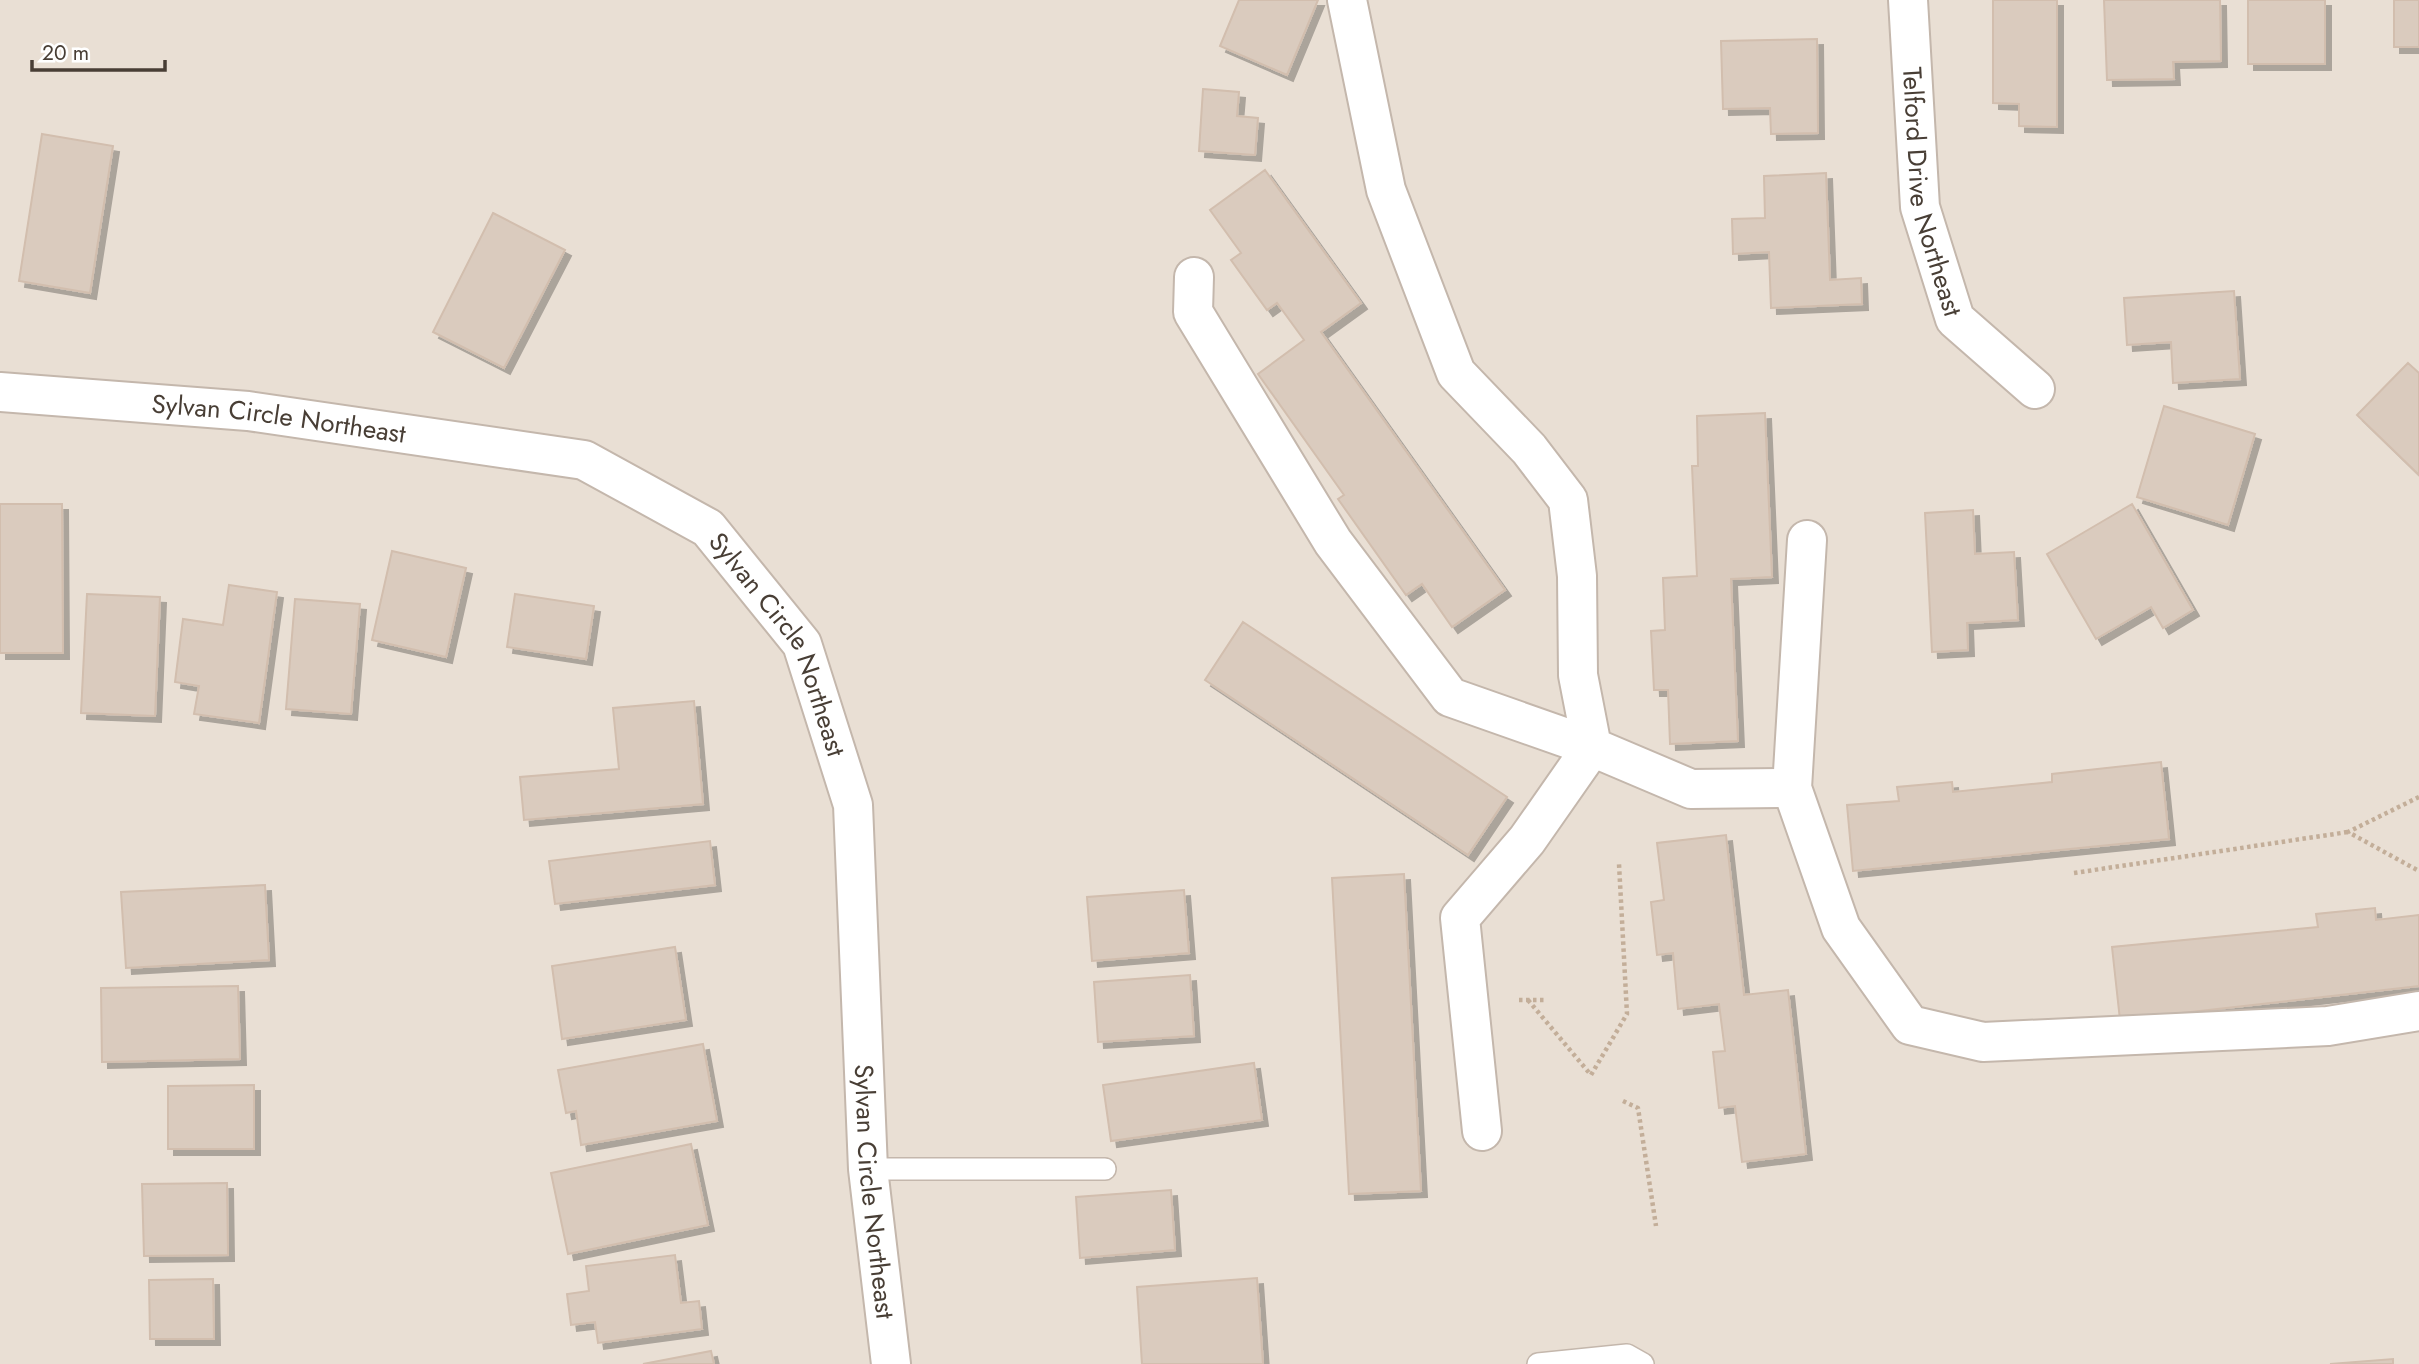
<svg xmlns="http://www.w3.org/2000/svg" width="2419" height="1364" viewBox="0 0 2419 1364" font-family="Jost,sans-serif">
<style>
.residential{fill:#e9dfd4}
.building{fill:#dacbbe;stroke:#d2beae;stroke-width:2;filter:url(#shadow)}
.lines{fill:none;stroke-linecap:round;stroke-linejoin:round}
.lane-casing{stroke:#c4b7ac;stroke-width:24}
.street-casing{stroke:#c4b7ac;stroke-width:42}
.path{stroke:#c3ae99;stroke-width:4.5;stroke-dasharray:3.5 3.5;stroke-linecap:butt}
.lane{stroke:#fff;stroke-width:21}
.street{stroke:#fff;stroke-width:38}
.labels{text-anchor:middle;dominant-baseline:central;stroke-width:7;stroke-linejoin:round;paint-order:stroke}
.street-label{font-size:26px;fill:#483e35;stroke:#fff}
</style>
<defs>
<filter id="shadow"><feDropShadow dx="6" dy="6" stdDeviation="0" flood-color="#0004"/></filter>
</defs>
<rect width="100%" height="100%" fill="#f4eee7"/>
<!-- residential -->
<path class="residential" d="M0 0H2419V1364H0Z"/>
<!-- building -->
<path class="building" d="M1239 0H1318L1287 75 1220 46Z
M1993 0H2057V127L2019 126V104L1993 103Z
M2104 0H2220L2221 61 2173 62 2174 79 2107 80Z
M2248 0H2325V64H2248Z
M2394 0H2419V47H2394Z
M1817 39 1818 133 1771 134 1770 108 1723 109 1721 41Z
M1203 89 1239 92 1237 116 1258 118 1255 155 1199 151Z
M42 134 113 146 90 293 19 281Z
M1265 170 1361 303 1321 332 1505 590 1452 627 1422 584 1406 595 1338 499 1344 495 1258 374 1304 340 1277 303 1267 310 1231 260 1241 253 1210 210Z
M1826 173 1830 280 1861 278 1862 304 1771 308 1769 252 1733 254 1732 219 1765 218 1764 176Z
M493 213 565 250 504 368 433 332Z
M2234 291 2240 379 2173 383 2171 342 2127 345 2124 298Z
M2408 363 2419 373V475L2357 415Z
M2164 406 2255 434 2228 525 2137 497Z
M1765 413 1772 577 1731 579 1738 741 1670 744 1668 690H1654L1651 631 1665 630 1663 578 1697 576 1692 466H1698L1697 416Z
M0 504H62L63 653H0Z
M2132 504 2193 610 2163 628 2151 607 2096 639 2047 554Z
M1973 510 1975 554 2014 552 2018 620 1967 623 1968 650 1932 652 1925 513Z
M392 551 466 568 446 657 372 640Z
M229 585 277 592 259 723 194 714 199 686 175 682 183 619 223 625Z
M87 594 160 597 155 716 81 713Z
M515 594 594 606 586 659 507 647Z
M295 599 360 604 351 714 286 709Z
M1243 622 1507 797 1468 855 1205 680Z
M694 701 703 804 524 820 520 777 619 769 613 708Z
M2161 762 2169 839 1853 871 1847 805 1899 801 1897 787 1952 782 1953 792 2052 782V774Z
M1726 835 1744 995 1788 990 1806 1154 1742 1162 1735 1106 1719 1108 1713 1052 1725 1051 1719 1004 1678 1009 1673 953 1657 955 1651 902 1664 900 1657 843Z
M710 841 715 885 555 904 549 861Z
M1404 874 1421 1191 1349 1194 1332 878Z
M265 885 269 960 126 968 121 892Z
M1184 890 1189 953 1092 961 1087 897Z
M2375 908 2376 920 2419 915V986L2120 1020 2112 947 2318 927 2316 914Z
M675 947 686 1020 562 1039 552 966Z
M1190 975 1194 1036 1098 1042 1094 982Z
M238 986 240 1059 102 1062 101 988Z
M703 1044 717 1121 581 1145 576 1111 566 1113 558 1070Z
M1254 1063 1262 1120 1111 1141 1103 1085Z
M254 1085V1149H168V1086Z
M691 1144 708 1225 568 1254 551 1173Z
M227 1183 228 1255 144 1256 142 1184Z
M1171 1190 1175 1250 1080 1258 1076 1197Z
M675 1255 681 1303 699 1301 702 1329 598 1343 595 1322 571 1325 567 1294 589 1291 586 1266Z
M1257 1278 1263 1364H1142L1137 1287Z
M213 1279 214 1339H150L149 1280Z
M711 1351 714 1364H643Z
M2393 1359V1364H2330Z"/>
<g class="lines">
<!-- lane casing -->
<g class="lane-casing">
<path id="lane" d="M868 1169H1105
M1538 1364 1627 1355 1643 1364"/>
</g>
<!-- street casing -->
<g class="street-casing">
<g id="street">
<path d="M1347 0 1386 190 1456 373 1529 449 1568 500 1577 576 1578 675 1592 747 1691 789 1792 788"/>
<path id="s1" d="M1908 0 1920 207 1955 319 2035 389"/>
<path d="M1194 277 1193 312 1333 542 1450 697 1592 747 1527 840 1460 918 1482 1131"/>
<path id="s2" d="M0 392 248 411 584 460 708 528 802 644 853 805 868 1169 891 1364"/>
<path d="M1807 540 1792 788 1841 928 1910 1025 1983 1042 2328 1026 2419 1011"/>
</g>
</g>
<!-- path -->
<path class="path" d="M2419 797 2348 832 2419 871
M2074 873 2348 832
M1519 1000H1545
M1528 1000 1591 1075 1627 1014 1619 864
M1623 1101 1638 1108 1656 1226"/>
<!-- lane -->
<use href="#lane" class="lane"/>
<!-- street -->
<use href="#street" class="street"/>
</g>
<g class="labels">
<!-- street labels -->
<g class="street-label">
<text stroke="none"><textPath href="#s1" startOffset="194">Telford Drive Northeast</textPath></text>
<text stroke="none"><textPath href="#s2" startOffset="280">Sylvan Circle Northeast</textPath></text>
<text stroke="none"><textPath href="#s2" startOffset="868">Sylvan Circle Northeast</textPath></text>
<text stroke="none"><textPath href="#s2" startOffset="1435">Sylvan Circle Northeast</textPath></text>
</g>
</g>
<!-- scale -->
<path d="M32 60v10h133v-10" fill="none" stroke="#483e35" stroke-width="3.5"/>
<text x="42" y="60" font-size="21" fill="#483e35" stroke="#ffffff" stroke-width="5" paint-order="stroke">20 m</text>
</svg>
